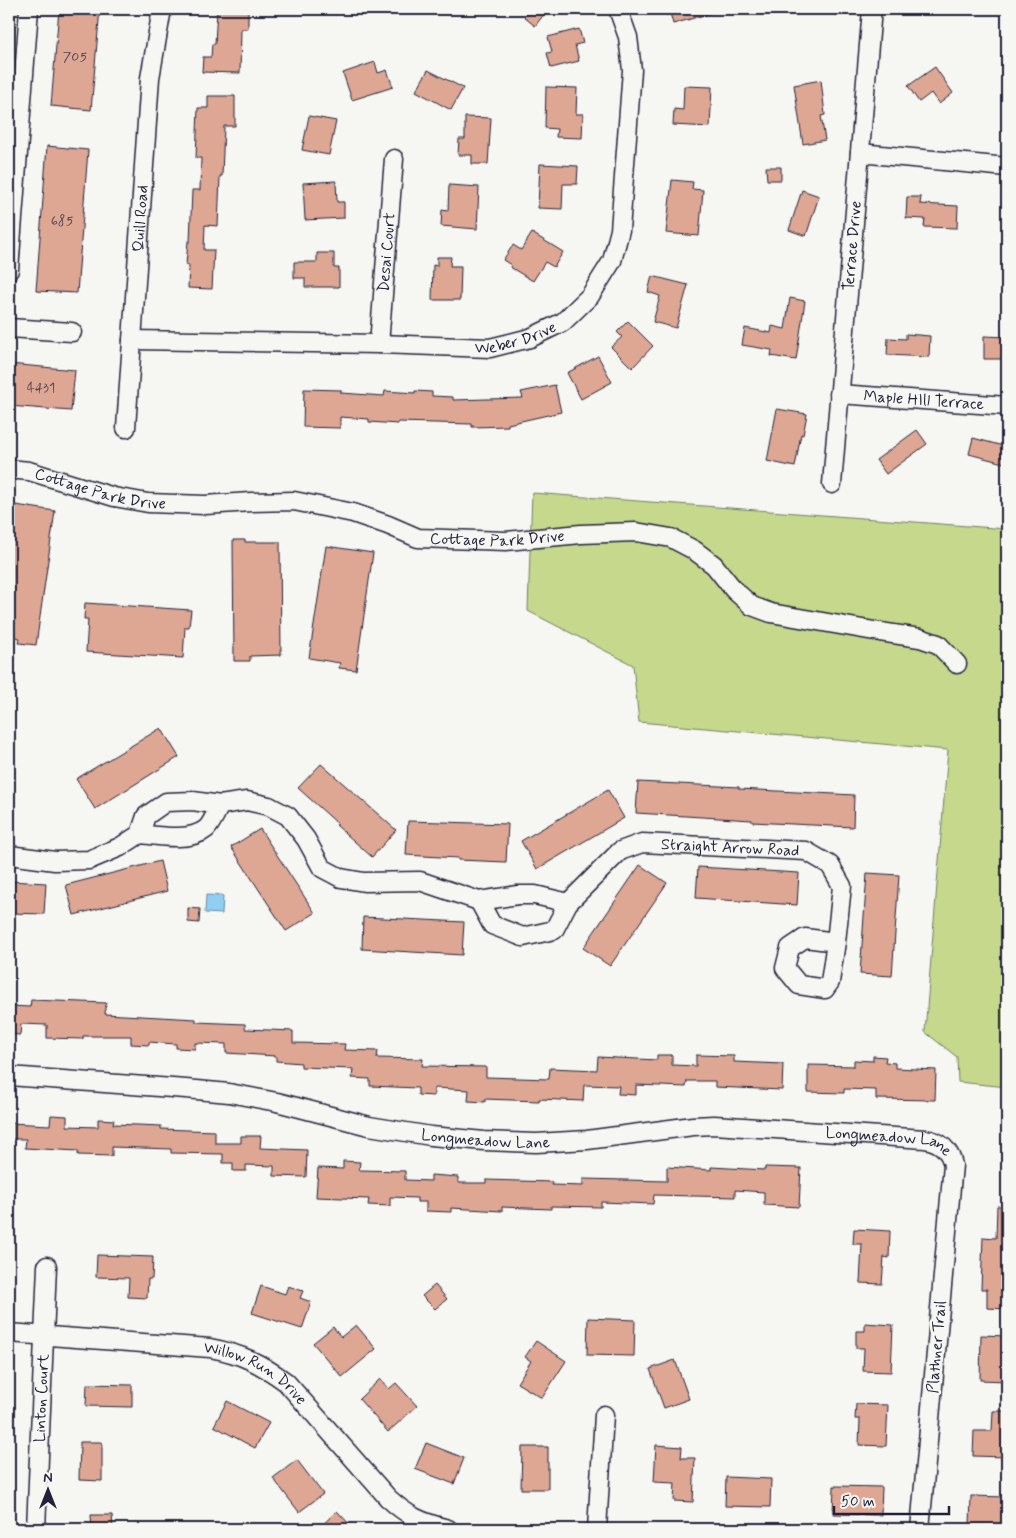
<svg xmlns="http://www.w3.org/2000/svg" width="1016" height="1538" viewBox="0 0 1016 1538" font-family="Mynerve,sans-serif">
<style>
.green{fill:#c5d88c;stroke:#747d64}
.water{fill:#91cff2;stroke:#658aa9}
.building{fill:#dea794;stroke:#22223b}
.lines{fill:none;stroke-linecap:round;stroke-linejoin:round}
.street-casing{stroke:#22223b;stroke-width:21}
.street{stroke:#f6f6f2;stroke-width:18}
.labels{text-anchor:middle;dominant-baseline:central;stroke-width:5;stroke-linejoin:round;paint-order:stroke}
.number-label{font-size:14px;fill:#514351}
.street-label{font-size:16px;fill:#22223b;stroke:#f6f6f2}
</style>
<rect width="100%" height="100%" fill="#f6f6f2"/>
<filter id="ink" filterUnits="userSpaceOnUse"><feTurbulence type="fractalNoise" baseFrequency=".02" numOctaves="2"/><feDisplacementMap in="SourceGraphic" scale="10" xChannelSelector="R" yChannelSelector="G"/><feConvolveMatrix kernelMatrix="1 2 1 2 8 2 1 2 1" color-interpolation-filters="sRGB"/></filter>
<g filter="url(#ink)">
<!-- green -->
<path class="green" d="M532 493 1007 529V1087L958 1082 957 1057 925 1032 948 750 639 722 633 665 528 611Z"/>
<!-- water -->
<path class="water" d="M206 895 223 896 222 914 205 913Z"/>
<!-- building -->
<path class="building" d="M59 9H100L91 110 51 106Z
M217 9H248V29H241L240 73 202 72 203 57H211L212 44H215Z
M531 9H548L535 26 524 17Z
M669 9H715V12L673 24Z
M579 29 583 43 575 45 579 61 551 68 547 53 552 52 548 37Z
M375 62 378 73 387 70 393 87 352 100 343 73Z
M935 67 953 93 939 104 931 93 919 102 908 86Z
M428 70 463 88 451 110 416 91Z
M821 80 825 115 821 116 825 140 803 144 794 85Z
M684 86 712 87 710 127 673 125 674 109 683 110Z
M546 87 577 88 576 114H583L582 138 556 137 557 129 545 128Z
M208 96H235V126H224L222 176H220L218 226 205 225 204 250H214L212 289 188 288 189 265H186L188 241 190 242 192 190H200L201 158H196L198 108H208Z
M309 116 336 121 329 155 302 150Z
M465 117 491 118 488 164H472V155H458L459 139H465Z
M47 146 88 150 77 293 36 291Z
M540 164 578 166 577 184H563L562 209 538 208Z
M766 167H781V180H767Z
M672 180 693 182 692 189 703 190 699 236 666 233Z
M336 181 337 202H344V218L305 220 303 183Z
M449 185 479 187 477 229 441 226 442 210 448 211Z
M802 190 819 196 806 236 789 230Z
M907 197H921L920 204 958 206 957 228 924 227 925 219 906 218Z
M532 233 563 252 554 267 545 262 533 281 510 267 511 265 503 260 513 245 521 250Z
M317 253H334V268H339V287H305V278H294V262H317Z
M437 257H451L450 266H461L460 300H432L433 265 437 266Z
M652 276 688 285 676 328 653 322 660 296 648 292Z
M790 298 805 301 796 360 771 356 772 350 742 345 745 328 771 333 772 326 785 329Z
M628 321 653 346 632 368 611 347 622 337 617 332Z
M906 334 930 336 929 357 887 355 888 338 906 339Z
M984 336 1007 337V352H1004V359H984Z
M598 356 612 382 581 399 567 373Z
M9 364 75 370 71 411 9 406Z
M555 385 561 412 508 424V426L472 427V424L398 422V424L369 422V419L340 417V428L303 427 304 389 341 390V393L384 396 385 391 415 393V391L432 392V396L453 397V400L523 398 521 392Z
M777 409 807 414 803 435 801 434 795 467 767 461Z
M917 430 927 444 886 474 876 460Z
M973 438 1007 447V464L969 454Z
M9 504 55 511 36 645 19 643 20 638 9 636Z
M233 540H245V542H280L281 655 250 656V661H234Z
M326 546 373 553 356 670 339 668 340 663 309 658Z
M85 603 191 610 189 627H185L183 658 86 652 88 619H84Z
M161 728 179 757 95 809 76 779Z
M321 764 396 830 372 857 336 825 338 824 298 788Z
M638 782 739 787V789L854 795 853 827 752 822V820L636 813Z
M608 790 624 818 537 869 521 841Z
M408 821 508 824 506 862 458 860V858L406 855Z
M260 829 315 913 286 931 231 847Z
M160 861 167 891 74 915 66 885Z
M640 865 667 883 610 966 583 948Z
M698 867 799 873 797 905 696 898Z
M867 873 899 875 892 976 860 974Z
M9 881 46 883 44 914 9 913Z
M188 908 200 909 199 923 188 922Z
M363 917 464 922 462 955 362 949Z
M31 1000 106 1003 105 1014 196 1019V1022L245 1024V1029L293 1031V1043L345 1044 344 1050 378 1051 377 1058 423 1059 422 1066 486 1067V1077L549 1079 550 1068 597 1070 598 1057 657 1060V1055H672V1065L696 1066V1055L734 1056V1062L783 1064 782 1090 715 1087V1081H687L686 1087 636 1085V1095L618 1094 619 1086 584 1085 583 1101 539 1099V1101L485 1099V1102L468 1101 469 1090 434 1088V1096L418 1095V1088L370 1086V1079L352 1078 353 1069 301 1067V1063L276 1061V1056L226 1053V1044L195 1043V1049L176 1048V1044L149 1042V1045L131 1044V1036H83V1039L47 1038V1025L21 1024 20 1035 9 1034V1006L30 1007Z
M873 1056 886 1057 885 1062 895 1063V1068L936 1070 935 1100 876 1099V1090L844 1089V1093L808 1092V1065L854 1066V1060L873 1061Z
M51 1115 67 1116V1126L98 1127V1119L114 1120 113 1124 161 1126V1129L215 1131V1143H241V1136H261L260 1148 307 1150 306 1177 274 1176V1166L246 1165V1171H233V1163H223V1154L171 1153V1149L112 1147V1156L78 1155V1151L25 1148 26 1139H9V1123L50 1125Z
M343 1161 360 1162 359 1170 405 1171V1180L431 1181V1175L458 1177V1183H486V1180L552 1182V1185L583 1186V1179L667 1181V1167L711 1170V1167L765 1170V1167L801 1168 799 1207 764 1205V1192L735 1190V1197L654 1195 653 1204 601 1202V1207L551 1206V1209L502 1207V1211L451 1208V1212L426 1211V1202H417V1198L390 1197V1206L368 1205 369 1199 316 1197 318 1168 343 1169Z
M997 1206H1007V1309L987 1308V1289H981L983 1237 996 1238Z
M854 1229 890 1231 889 1258 884 1257 882 1284 860 1283 862 1244H853Z
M97 1255 153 1257 152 1279H148L147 1298 128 1297 129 1278 96 1277Z
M435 1285 447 1299 435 1309 422 1296Z
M261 1286 285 1294 288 1286 303 1291 300 1298 311 1302 302 1329 252 1313Z
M588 1318 635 1320 634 1356 587 1355Z
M865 1323 893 1325 891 1372 863 1371 864 1348H856V1331H865Z
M356 1325 376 1349 342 1377 313 1343 333 1327 341 1337Z
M981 1335 1007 1336V1381L980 1380Z
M536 1341 566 1361 542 1398 517 1383 531 1361 525 1357Z
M675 1360 689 1399 664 1408 650 1369Z
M380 1379 389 1389 396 1383 417 1406 388 1432 359 1399Z
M87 1384 132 1385V1407L86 1406Z
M227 1401 269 1423 255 1448 214 1426Z
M856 1404 888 1405 886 1446 859 1445 860 1419H855Z
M993 1411H1007V1457L973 1456 974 1431H992Z
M80 1442H102V1481L79 1480Z
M426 1443 464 1458 454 1484 415 1469Z
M656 1445 682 1447 681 1458H695L693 1502 674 1501 675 1483 654 1482Z
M522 1447H548V1489H521Z
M297 1460 323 1494 299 1512 273 1478Z
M726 1477 771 1479 770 1507 725 1506Z
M834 1486 882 1487 881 1515 833 1514Z
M971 1496 1007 1497V1526L970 1525Z
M337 1511 354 1529H318Z
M91 1515H112L113 1529H92Z"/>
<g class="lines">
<!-- street casing -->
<g class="street-casing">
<g id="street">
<path d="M860 153 1007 167"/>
<path d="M9 270 29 9"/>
<path d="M9 328 72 332"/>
<path id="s1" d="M132 340 379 344 490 348 530 338 563 322 590 296 612 261 620 230 632 70 628 37 618 9"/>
<path id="s2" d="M379 344 394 159"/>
<path id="s3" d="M839 394 1007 406"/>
<path id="s4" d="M126 428 150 78 162 9"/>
<path id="s5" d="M9 469 29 471 114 497 148 503 205 505 251 502 294 501 353 513 388 525 418 538 506 541 581 534 636 532 671 538 694 550 714 565 734 590 752 606 771 613 880 632 920 638 938 644 957 664"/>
<path id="s6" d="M832 484 872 9"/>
<path d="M140 834C159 836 190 842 206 829 211 825 217 811 220 805"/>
<path d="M9 855 55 861 89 860 120 847 140 834 146 816 166 802 193 801 220 805 247 801 269 806 288 816 306 839 322 868 341 878 364 882 420 881 479 901 518 895H535L568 903"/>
<path id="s7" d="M479 901 492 925 523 937 554 930 568 903 620 851 642 843 806 851 830 865 842 886 836 942 805 938 790 948 785 968 799 985 825 989 830 982 836 942"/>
<path id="s8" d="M9 1076 186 1089 229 1093 277 1102 369 1126 431 1136 484 1141 536 1143 587 1140 693 1126 714 1125 925 1139C940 1141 950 1150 953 1165L920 1529"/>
<path id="s9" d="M9 1333 210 1348C242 1354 260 1363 286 1382L388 1498C409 1517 421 1522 448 1529"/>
<path id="s10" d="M36 1529 47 1266"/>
<path d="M597 1529 604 1415"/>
</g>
</g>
<!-- street -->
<use href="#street" class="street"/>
</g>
</g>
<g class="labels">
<!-- number labels -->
<g class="number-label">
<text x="75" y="57">705</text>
<text x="62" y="221">685</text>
<text x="41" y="388">4431</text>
</g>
<!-- street labels -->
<g class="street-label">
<text stroke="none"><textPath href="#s4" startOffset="210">Quill Road</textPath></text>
<text stroke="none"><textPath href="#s6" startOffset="239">Terrace Drive</textPath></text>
<text stroke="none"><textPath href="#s2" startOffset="92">Desai Court</textPath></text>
<text stroke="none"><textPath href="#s1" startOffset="385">Weber Drive</textPath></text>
<text stroke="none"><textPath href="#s3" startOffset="85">Maple HIll Terrace</textPath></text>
<text stroke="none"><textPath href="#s5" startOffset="94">Cottage Park Drive</textPath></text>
<text stroke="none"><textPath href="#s5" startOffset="499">Cottage Park Drive</textPath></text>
<text stroke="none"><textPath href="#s7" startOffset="308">Straight Arrow Road</textPath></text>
<text stroke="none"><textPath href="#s8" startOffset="482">Longmeadow Lane</textPath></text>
<text stroke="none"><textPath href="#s8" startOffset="888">Longmeadow Lane</textPath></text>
<text transform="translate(937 1347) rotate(-85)">Plathner Trail</text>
<text stroke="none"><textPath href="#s9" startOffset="254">Willow Run Drive</textPath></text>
<text stroke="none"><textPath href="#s10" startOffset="131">Linton Court</textPath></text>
</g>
</g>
<!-- margin -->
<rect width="1016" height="1538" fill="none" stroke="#f6f6f2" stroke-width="30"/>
<rect x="15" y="15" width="986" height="1508" fill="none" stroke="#22223b" stroke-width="2" filter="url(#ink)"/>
<!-- north arrow -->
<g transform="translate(48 1490)" stroke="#f6f6f2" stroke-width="4" paint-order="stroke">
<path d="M0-4L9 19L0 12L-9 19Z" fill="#22223b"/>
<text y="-8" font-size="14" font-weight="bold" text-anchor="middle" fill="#22223b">N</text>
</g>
<!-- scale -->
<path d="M834 1506v8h115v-8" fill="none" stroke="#22223b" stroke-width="2.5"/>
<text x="841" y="1506" font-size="15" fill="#22223b" stroke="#f6f6f2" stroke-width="4" paint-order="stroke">50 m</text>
</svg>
